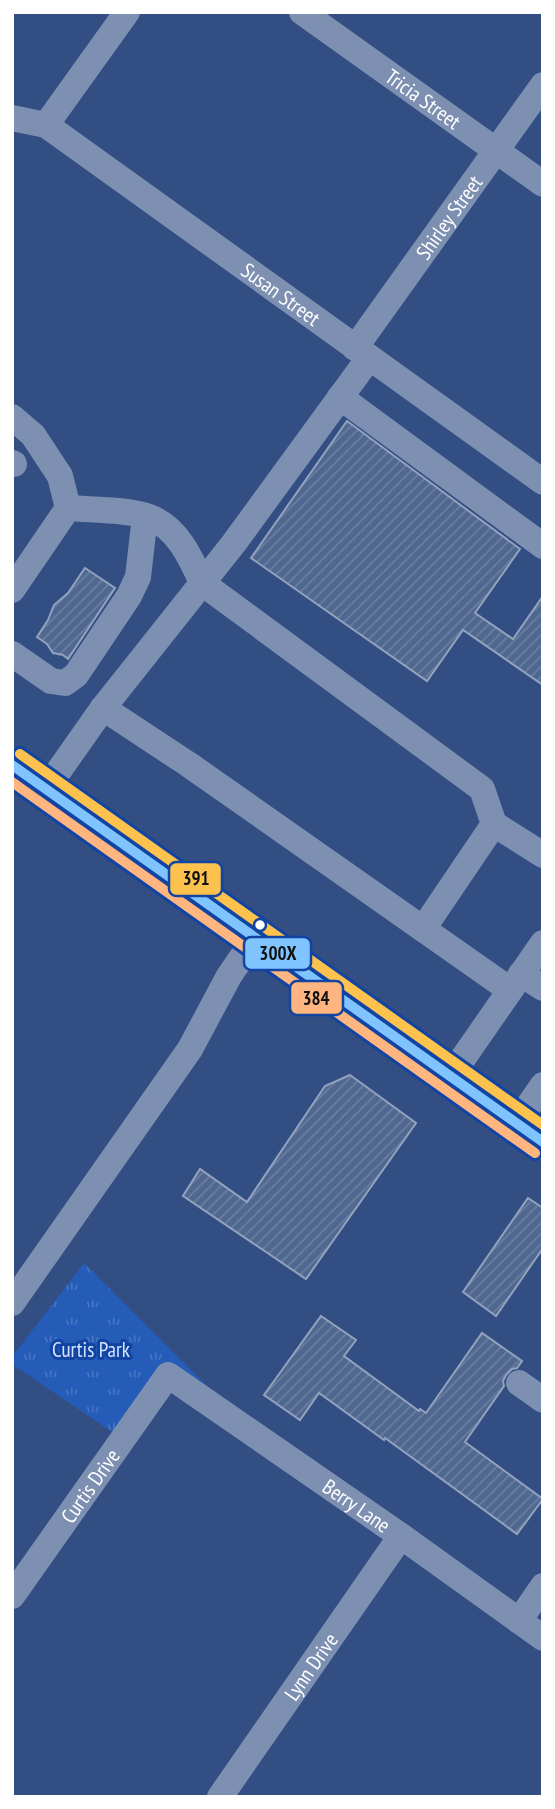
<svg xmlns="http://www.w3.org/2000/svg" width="555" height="1809" viewBox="0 0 555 1809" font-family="'PT Sans Narrow',sans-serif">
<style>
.park{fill:url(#park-tufts)}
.building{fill:url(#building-hatch);stroke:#93a2be;stroke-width:2}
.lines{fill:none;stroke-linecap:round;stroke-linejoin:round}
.minor{stroke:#7e90b2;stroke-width:26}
.major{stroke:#7d8fb1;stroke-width:35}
.bus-1-casing{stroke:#1144a3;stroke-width:16}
.bus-2-casing{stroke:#1144a3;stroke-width:16}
.bus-3-casing{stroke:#1144a3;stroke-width:16}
.bus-1{stroke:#80c4ff;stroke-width:10}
.bus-2{stroke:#ffb580;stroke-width:10}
.bus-3{stroke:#fcc24d;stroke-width:10}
.bus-dot{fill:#fff;stroke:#1144a3;stroke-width:2.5}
.labels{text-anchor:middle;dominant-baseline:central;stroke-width:6;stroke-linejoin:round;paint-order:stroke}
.street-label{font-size:21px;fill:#fff;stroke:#1144a3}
.park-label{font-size:21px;fill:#d4e4fe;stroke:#1144a3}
.line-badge{stroke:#1144a3;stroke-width:2.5}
.pale-badge-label{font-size:19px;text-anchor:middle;font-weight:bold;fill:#111}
</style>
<defs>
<pattern id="park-tufts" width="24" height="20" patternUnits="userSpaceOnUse" patternTransform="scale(1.75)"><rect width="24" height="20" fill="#255cb8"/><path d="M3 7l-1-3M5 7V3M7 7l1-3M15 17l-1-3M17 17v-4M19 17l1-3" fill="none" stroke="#4674c3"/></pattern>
<pattern id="building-hatch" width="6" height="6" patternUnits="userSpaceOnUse" patternTransform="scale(1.75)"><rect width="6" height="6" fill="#506790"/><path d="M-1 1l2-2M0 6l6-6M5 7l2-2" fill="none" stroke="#6a7ea1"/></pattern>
</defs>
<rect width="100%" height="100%" fill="#324e82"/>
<!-- park -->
<path class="park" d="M84 1263 217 1396 168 1369 115 1434 12 1364V1357Z"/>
<!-- building -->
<path class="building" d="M347 421 520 549 475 613 513 639 543 596V685L463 630 427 681 251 558Z
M85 568 115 588 68 659 63 655 53 653 47 644 37 637 48 620 54 605 68 593Z
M350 1075 416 1123 306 1279 183 1196 200 1169 247 1202 325 1086Z
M528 1198 543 1208V1248L496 1316 463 1292Z
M321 1316 356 1340 344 1356 419 1411 420 1409 426 1413 482 1333 522 1361 517 1368 512 1369 506 1375 503 1381 504 1386 465 1442 543 1499 517 1534 385 1438 384 1440 319 1393 300 1420 264 1395Z"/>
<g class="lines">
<!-- minor -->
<g class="minor">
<path id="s1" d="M302 12 543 184"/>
<path id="s2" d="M12 118 46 125 543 482"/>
<path d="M46 125 127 12"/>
<path id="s3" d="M355 348 543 85"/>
<path d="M340 397 543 546"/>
<path d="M12 417 33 435 60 476 68 508 12 590"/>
<path d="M12 463 14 464"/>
<path d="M68 508C91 510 128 509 149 517 177 527 191 558 202 583L482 789 494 824 543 855"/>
<path d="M12 654 51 681 65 683 76 675 129 596 138 577 145 516"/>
<path d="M103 708 188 764 510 990"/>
<path d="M46 789 103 708 234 543 369 358"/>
<path d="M423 929 494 824"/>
<path d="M521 974 543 988"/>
<path d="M450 1077 543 943"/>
<path d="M516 1124 543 1085"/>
<path d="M12 1303 190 1049 229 976 255 938"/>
<path d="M519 1383 543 1400"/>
<path id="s4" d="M12 1596 168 1375 401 1536 543 1638"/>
<path d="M519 1621 543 1586"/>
<path id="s5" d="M220 1797 401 1536"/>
</g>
<!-- major -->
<path class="major" d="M12 765 543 1142"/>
<!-- bus-1 casing -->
<g class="bus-1-casing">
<path id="bus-1" d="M12 765 543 1142"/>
</g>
<!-- bus-2 casing -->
<g class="bus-2-casing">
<path id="bus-2" d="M12 782 535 1153"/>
</g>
<!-- bus-3 casing -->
<g class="bus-3-casing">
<path id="bus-3" d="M20 754 543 1125"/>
</g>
<!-- bus-1 -->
<use href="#bus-1" class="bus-1"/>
<!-- bus-2 -->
<use href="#bus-2" class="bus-2"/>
<!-- bus-3 -->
<use href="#bus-3" class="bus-3"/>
</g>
<!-- markers -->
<circle class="bus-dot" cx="260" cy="925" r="6"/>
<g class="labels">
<!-- street labels -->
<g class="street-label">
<text stroke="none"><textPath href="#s1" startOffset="149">Tricia Street</textPath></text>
<text stroke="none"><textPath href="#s3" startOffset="161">Shirley Street</textPath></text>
<text stroke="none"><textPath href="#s2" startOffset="324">Susan Street</textPath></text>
<text stroke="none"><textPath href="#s4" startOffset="135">Curtis Drive</textPath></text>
<text stroke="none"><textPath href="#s4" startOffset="500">Berry Lane</textPath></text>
<text stroke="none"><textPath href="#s5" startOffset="159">Lynn Drive</textPath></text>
</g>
<!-- park labels -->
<g class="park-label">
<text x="91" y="1349">Curtis Park</text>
</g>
</g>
<g class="line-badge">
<rect x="169" y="862" width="53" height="34" rx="7" fill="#fcc24d"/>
<rect x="244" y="937" width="67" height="33" rx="7" fill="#80c4ff"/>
<rect x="290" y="981" width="53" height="34" rx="7" fill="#ffb580"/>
</g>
<g class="pale-badge-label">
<text x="196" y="885">391</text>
<text x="278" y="960">300X</text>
<text x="316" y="1005">384</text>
</g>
<!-- border -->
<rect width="555" height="1809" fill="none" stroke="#ffffff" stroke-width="28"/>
</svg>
